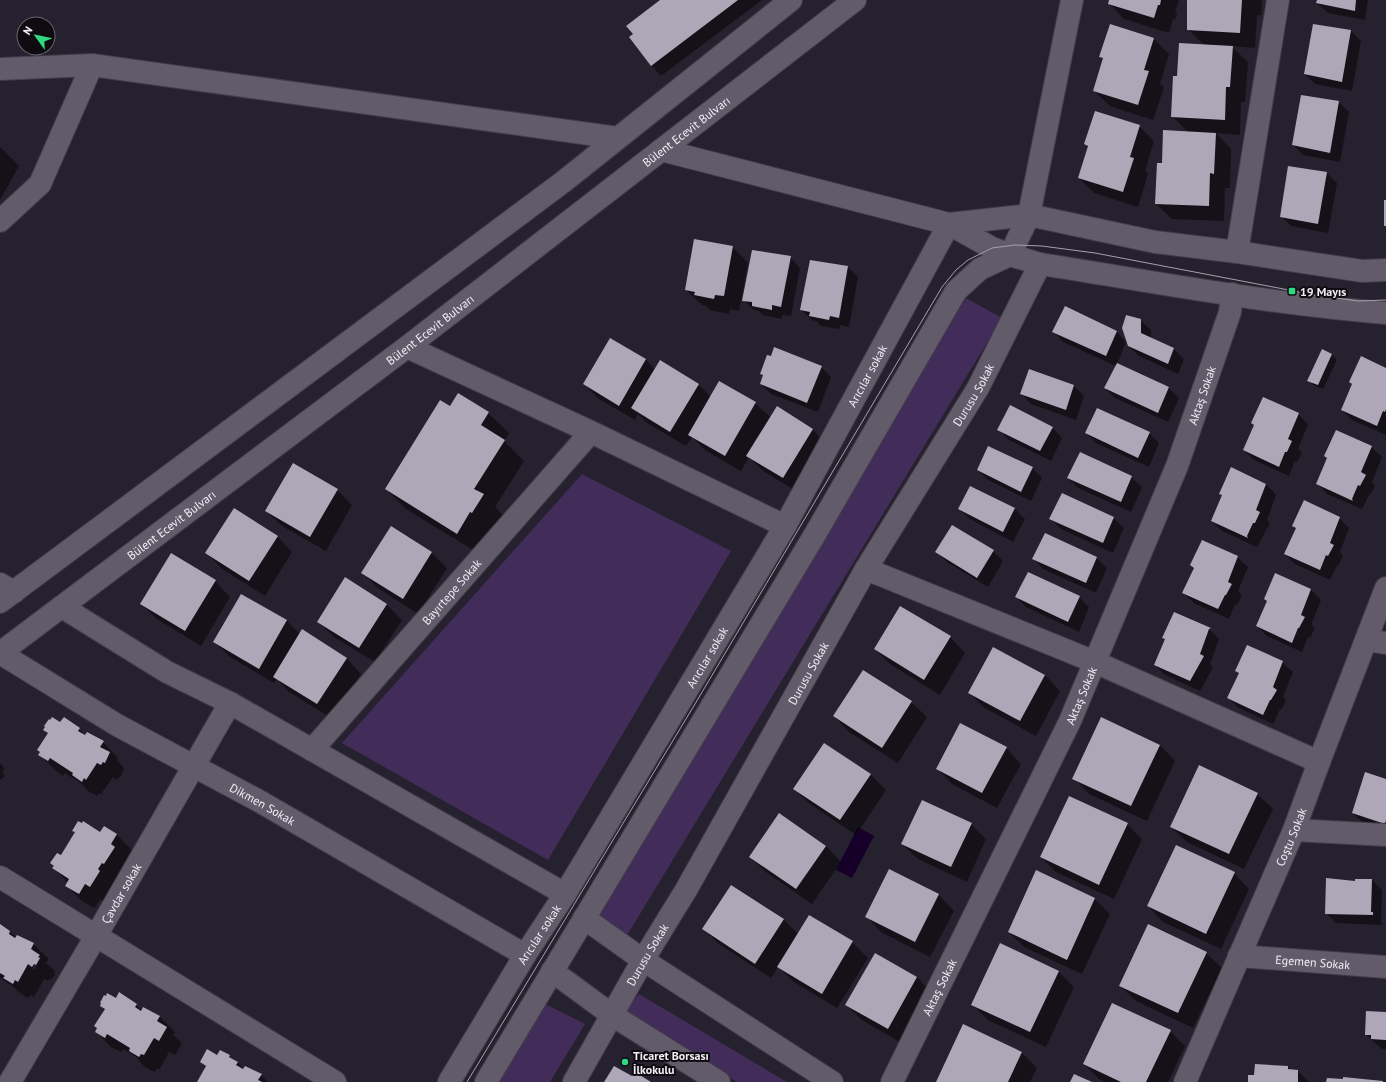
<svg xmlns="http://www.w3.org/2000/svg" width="1386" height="1082" viewBox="0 0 1386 1082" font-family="'PT Sans',sans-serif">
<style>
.green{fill:#422c59}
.water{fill:#160029}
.shadow{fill:#0007;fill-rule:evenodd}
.building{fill:#aea7b8}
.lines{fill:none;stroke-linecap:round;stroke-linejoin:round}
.minor-casing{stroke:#413c47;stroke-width:24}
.secondary-casing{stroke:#413c47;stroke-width:24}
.minor{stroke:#615b6a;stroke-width:22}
.secondary{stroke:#615b6a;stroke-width:22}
.tram{stroke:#a5a1ab;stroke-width:1}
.poi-dot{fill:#31d882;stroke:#0e0c11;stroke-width:1.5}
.labels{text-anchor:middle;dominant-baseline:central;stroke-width:4;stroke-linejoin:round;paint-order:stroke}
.street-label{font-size:12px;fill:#f1edf6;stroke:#0e0c11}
.poi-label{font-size:12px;font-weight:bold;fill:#f1edf6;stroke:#0e0c11;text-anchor:start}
</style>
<rect width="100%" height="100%" fill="#26212e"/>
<!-- green -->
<path class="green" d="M966 298 1002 318 626 937 591 916Z
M582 474 731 551 548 860 342 743Z
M639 994 787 1082H737L623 1013Z
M539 1001 585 1024 550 1082H491Z"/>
<!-- water -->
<path class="water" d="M858 827 874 836 852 878 836 870Z"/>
<!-- shadow -->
<path class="shadow" d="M662 0H762L661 76 651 65Z
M1110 0H1178L1179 1 1175 11 1177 13 1175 20 1173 19 1169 33 1124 19 1109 3Z
M1188 0H1262L1261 15H1257L1255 48 1231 46 1248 62 1245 102H1241L1240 135 1216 133 1231 149 1230 188H1225L1224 221 1172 219 1156 204 1163 164 1188 132 1172 116 1178 77 1204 45 1188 29Z
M1318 0H1368L1365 20 1328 13 1317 3Z
M1351 31 1361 41 1352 91 1315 84 1305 74Z
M1154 39 1169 54 1160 84 1164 87 1153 120 1110 106 1094 91 1104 60 1100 57Z
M1339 102 1349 112 1340 162 1303 155 1293 145Z
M1139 126 1154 141 1145 171 1148 174 1138 207 1094 193 1079 178 1088 147 1085 144Z
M0 147 19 166 0 200Z
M1327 173 1337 183 1328 233 1291 226 1281 216Z
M695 241 733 247 748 263 739 311 730 309 729 314 710 310 706 306 702 305 686 290Z
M790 257 800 268 791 316 782 315V319L763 315 759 311 754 310 743 300Z
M848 267 858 277 849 327 840 325 839 329 821 326 816 321 812 320 801 310Z
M1140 320 1151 330V339L1174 349 1184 359 1178 374 1139 356 1128 346Z
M1053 331H1116L1126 342 1117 364 1169 388 1179 398 1168 422 1115 398 1105 388 1116 366 1063 342Z
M610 340 646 360 655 370 660 362 699 385 711 397 755 403 771 418 777 408 813 430 828 445 799 493 763 471 749 457 741 471 705 450 692 437 686 446 647 423 638 414 635 420 599 399 584 384Z
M1322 350 1332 355 1337 360 1323 389 1313 385 1309 380Z
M821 367 831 377 818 412 771 394 761 384 764 377 761 373Z
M1386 369V435L1352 420 1342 410 1353 385 1350 382Z
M1030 370 1074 386 1084 396 1076 420 1031 404 1021 393Z
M458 395 488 413 509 433 504 441 524 461 495 507 503 515 478 553 406 509 386 489 450 408Z
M1298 414 1308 424 1298 449 1302 452 1297 462 1295 461 1289 476 1254 460 1244 450Z
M1052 427 1062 438 1051 461 1009 440 999 430Z
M1086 433H1149L1159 443 1149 467 1096 443Z
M1371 447 1382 457 1372 482 1375 486 1370 495H1369L1362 509 1327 494 1317 483 1328 459 1325 456Z
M1032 468 1042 478 1031 501 988 480 978 470Z
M1231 469 1266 484 1276 495 1267 520 1270 523 1257 547 1222 531 1212 521 1223 496 1220 493Z
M1131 477 1142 487 1131 512 1078 488 1068 478Z
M971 487 1015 509 1025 519 1013 542 970 519 959 509Z
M337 490 352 505 326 551 282 526 266 511Z
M1050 518H1113L1124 528 1113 553 1061 529Z
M1339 518 1349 528 1340 552 1343 556 1338 566 1337 565 1330 580 1295 564 1285 554 1296 529 1293 526Z
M391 527 432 553 447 568 418 614 378 588 363 573Z
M277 536 292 552 265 596 222 569 207 553Z
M993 551 1003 561 988 587 947 562 937 552Z
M1237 557 1248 567 1238 591 1242 595 1237 605 1235 604 1229 619 1194 603 1183 593Z
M1033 558H1096L1107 568 1096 593 1043 569Z
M1276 574 1311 590 1321 600 1311 625 1315 628 1310 638 1308 637 1302 652 1267 636 1257 626 1268 601Z
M215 581 230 597 201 646 157 619 141 604Z
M242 595 287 621 300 634 346 658 361 674 333 719 289 692 277 679 274 683 230 657 214 642Z
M1016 597H1079L1089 607 1079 632 1026 607Z
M386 604 402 620 375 662 334 637 318 622Z
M1209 629 1219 639 1210 664 1213 667 1200 691 1165 675 1155 665 1166 640 1164 638Z
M950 637 965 653 940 695 890 664 875 649Z
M1282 662 1293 672 1283 697 1286 701 1281 710 1280 709 1273 724 1239 708 1228 698 1239 674 1236 671Z
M863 671 911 702 927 717 898 763 849 732 834 716Z
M1045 675 1060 691 1036 736 985 708 969 693Z
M61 724 79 729 86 736 87 733 103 742 118 758 117 760 124 768 120 778 119 777 117 780 113 777 101 794 99 793 97 796 88 791 81 783 65 773 63 776 55 770 40 755 49 734 45 730Z
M824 744 871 775 886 790 856 835 810 804 794 789Z
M1160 745 1175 761 1147 821 1089 794 1074 778Z
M1006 748 1021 764 997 808 952 784 937 768Z
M0 763 5 769 2 772 5 776 0 780Z
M1386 780V831L1363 823 1353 813Z
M1257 794 1273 809 1244 869 1187 842 1171 827Z
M780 814 826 846 841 862 812 904 766 872 750 857Z
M971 824 986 839 967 882 918 859 902 844Z
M1127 824 1142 839 1114 899 1056 872 1041 857Z
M73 830 117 835 132 850 126 859 130 863 105 902 101 899 94 908 82 901 67 886 68 883 54 868 76 833Z
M890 870 939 895 954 911 930 957 881 932 866 916Z
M1037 872 1095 899 1110 914 1082 974 1024 947 1009 932Z
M1234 873 1249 889 1221 949 1163 922 1148 906Z
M1372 880 1382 890 1381 922 1383 925 1336 923 1326 913 1356 882Z
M731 886 784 920 798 934 809 916 852 942 868 958 837 1008 794 982 778 967 771 978 719 944 703 929Z
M0 925 10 932 17 938 33 944 49 959 46 963 55 971 53 973 55 974 51 980 49 979 48 981 44 979 34 997 30 995 28 998 20 993 11 985 0 978ZM39 957H41L34 970 32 969Z
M1206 953 1222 968 1193 1028 1136 1001 1120 986Z
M1059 972 1074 987 1046 1047 988 1020 973 1005Z
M917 977 932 993 903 1044 862 1020 846 1005Z
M116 999 136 1005 142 1011 159 1016 175 1032 173 1035 182 1043 175 1055 169 1052 159 1070 157 1068 155 1072 145 1067 135 1056 123 1049 121 1052 111 1047 96 1031 105 1010 101 1006Z
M1386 1013V1049H1382L1378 1045 1376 1044 1366 1034Z
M1170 1031 1185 1046 1168 1082H1105L1099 1079 1084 1064Z
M221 1051 237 1062 244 1069 261 1075 268 1082H198L206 1068 201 1062 217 1057Z
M1021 1052 1037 1068 1030 1082H937Z
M1288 1067 1292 1070 1298 1071 1309 1082H1249L1255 1076Z"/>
<!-- building -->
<path class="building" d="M660 0H738L651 66 629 37 633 34 626 26Z
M1109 0H1161L1160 5H1158L1154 18 1108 4Z
M1187 0H1242L1240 33 1187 30Z
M1317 0H1356L1355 11 1316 3Z
M1110 24 1154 38 1144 70 1149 71 1138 105 1093 91 1103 58 1099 57Z
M1313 24 1351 30 1342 82 1304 74Z
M1179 43 1233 46 1230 87H1226L1225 120 1171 117 1173 76H1177Z
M1301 95 1339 101 1330 153 1292 145Z
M1095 111 1140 125 1130 157 1134 158 1123 192 1078 178 1088 146 1084 144Z
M1163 130 1216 133 1214 174 1210 173 1209 206 1155 204 1157 163H1162Z
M1288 166 1327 172 1318 224 1280 217Z
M1384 200H1386V226H1384Z
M694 239 733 246 724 296 715 295 714 299 694 295 695 292 685 290Z
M752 250 791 256 781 307 772 305V310L752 306V302L742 301Z
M810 260 848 266 839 318 830 316 829 320 809 316 810 312 800 310Z
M1065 306 1117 331 1106 356 1052 332Z
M1126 315 1141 319V333L1174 348 1168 364 1128 346 1122 328Z
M610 338 646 359 619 406 583 384Z
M774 347 822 366 807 403 760 384 763 375 760 374 767 355 771 356Z
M1322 349 1332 354 1318 385 1307 381Z
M1361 356 1386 368V409L1385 412 1383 411 1377 426 1341 410 1352 384 1349 382Z
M660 360 699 384 670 432 631 408Z
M1117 363 1169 387 1158 413 1104 388Z
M1029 369 1074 385 1066 410 1020 394Z
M719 381 756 402 725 456 688 435Z
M458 393 489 412 481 425 505 440 474 489 484 494 472 513 470 512 457 534 385 489 440 400 450 406Z
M1263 397 1299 413 1288 439 1292 441 1287 452H1285L1279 467 1243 450 1254 425 1251 423Z
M1010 405 1053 427 1040 451 997 430Z
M777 406 813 429 783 478 746 456Z
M1097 408 1150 432 1138 458 1085 433Z
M1336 430 1372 446 1361 472 1366 475 1360 486 1358 485 1352 499 1353 501 1316 484 1327 458 1324 456Z
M988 446 1033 467 1021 492 977 470Z
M1080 452 1132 476 1121 502 1067 478Z
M293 463 338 489 310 537 265 511Z
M1231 467 1266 484 1256 510 1260 512 1255 523H1253L1247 536 1248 538 1211 521 1222 495 1219 494Z
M970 486 1015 508 1003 532 958 509Z
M1062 493 1114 517 1103 543 1049 519Z
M1304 500 1340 517 1330 543 1334 545 1328 556 1326 555 1320 570 1284 554 1296 528 1292 526Z
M234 508 278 536 249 581 205 553Z
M952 525 994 550 977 578 935 552Z
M391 526 432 552 403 599 361 573Z
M1045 533 1097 557 1086 583 1032 559Z
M1202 540 1238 556 1228 582 1232 584 1226 595H1225L1218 609 1182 593 1194 568 1190 565Z
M171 553 216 580 185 631 140 604Z
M1028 572 1080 596 1068 622 1015 597Z
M1275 573 1311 589 1301 615 1305 617 1299 628H1298L1292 643 1256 626 1267 601 1264 599Z
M345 577 387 604 359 648 317 622Z
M241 594 287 620 259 669 213 642Z
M900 606 951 636 924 680 874 649Z
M1174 612 1211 628 1209 629 1200 654 1204 656 1190 681 1154 665 1165 639 1162 638Z
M302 629 347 658 317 704 273 677Z
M1247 645 1283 661 1273 687 1277 690 1271 700H1270L1263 715 1227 698 1239 673 1235 671Z
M993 647 1045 675 1020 721 968 693Z
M863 670 912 701 882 748 833 716Z
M52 717 60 722 64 717 80 728 78 731 85 735 87 732 104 741 100 747 110 752 105 763 103 762 101 765 97 763 86 780 84 778 82 782 72 775 73 773 50 758 48 761 38 755 40 752 37 750 48 733 43 730 45 727 44 726 49 719 50 720Z
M1101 717 1160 745 1131 806 1072 779Z
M960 723 1007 747 982 793 936 769Z
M824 743 871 774 840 820 793 789Z
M1199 765 1258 793 1229 854 1170 827Z
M1365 772 1386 779V820L1385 824 1352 813Z
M1069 796 1128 823 1099 885 1040 857Z
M922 800 972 823 951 867 901 844Z
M779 813 826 846 796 889 749 857Z
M78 821 82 823 83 821 100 832 104 826 117 834 111 844 115 847 104 864 102 863 98 869 100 871 90 887 85 884 79 894 65 886 69 879 52 868 54 866 50 863 57 853 61 855 75 832 72 831Z
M1176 845 1235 872 1206 934 1147 906Z
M889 869 939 894 915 942 865 917Z
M1036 870 1095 898 1067 960 1008 932Z
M1326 878 1355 881V879H1372L1371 912H1373V915L1325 914Z
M731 885 784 919 755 964 702 929Z
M809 915 853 941 822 994 777 967Z
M0 924 10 931 9 934 15 938 17 935 34 943 31 949 40 955 38 957 40 958 36 965 34 964 32 967 28 964 18 982 15 980 13 984 3 978 5 976 0 973Z
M1148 924 1207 952 1178 1013 1119 986Z
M1000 943 1059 971 1030 1032 971 1005Z
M875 953 917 977 888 1029 845 1005Z
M119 992 137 1004 135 1007 141 1011 143 1007 160 1016 157 1021 167 1027 159 1041 154 1038 144 1055 141 1054 139 1057 129 1051 130 1048 107 1034 105 1038 95 1032 97 1028 94 1026 105 1009 100 1006 101 1003H100L104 995 106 996 107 993 116 998Z
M1112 1003 1171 1030 1146 1082H1121L1083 1064Z
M1366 1011 1386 1012V1040L1371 1039V1035H1365Z
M963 1024 1022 1052 1008 1082H936Z
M207 1049 217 1055 220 1050 230 1055 229 1057 238 1062 236 1065 243 1069 245 1066 262 1074 258 1080 262 1082H197L206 1066 200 1062Z
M1255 1064 1288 1066V1069L1298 1070V1082H1248V1075H1254Z
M614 1066 632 1076 635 1072 651 1082H604Z
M1074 1074 1092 1082H1070Z
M1343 1077 1383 1081V1082H1326L1327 1078 1343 1079Z"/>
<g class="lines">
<!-- minor casing -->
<g class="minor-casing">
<g id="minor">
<path d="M0 69 92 65 618 138"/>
<path d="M661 150 949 224 992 248 1010 255 1040 264C1155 282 1270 304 1386 313"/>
<path d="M0 221 40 184 92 65"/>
<path d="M949 224 1029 215 1155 242 1237 252 1362 271 1386 270"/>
<path d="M1237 252 1278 0"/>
<path d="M407 347 591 432 785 526"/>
<path d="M866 569 1095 662 1319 762"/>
<path d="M0 584 14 592"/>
<path d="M62 607 167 672 230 703 565 894"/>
<path d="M1366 640 1386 643"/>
<path id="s1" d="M0 653 117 725 259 801 525 955"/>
<path id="s2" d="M312 750 591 432"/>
<path d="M1294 830 1386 835"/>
<path d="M0 877 335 1082"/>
<path d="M584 918 643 960 832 1082"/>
<path id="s3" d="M1239 956 1386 967"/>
<path d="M552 971 612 1015 719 1082"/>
<path id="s4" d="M10 1082 96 936 230 703"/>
<path id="s5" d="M449 1082 525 955 565 894 785 526 949 224"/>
<path d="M486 1082 814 536 956 291 980 269 1010 255 1029 215 1072 0"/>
<path id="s6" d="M574 1082 643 960 686 890 866 569 978 388 1040 264"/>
<path id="s7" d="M892 1082 1070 721 1177 466 1230 312 1232 294"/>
<path id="s8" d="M1185 1082 1294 830 1319 762 1386 588"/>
</g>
</g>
<!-- secondary casing -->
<g class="secondary-casing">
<g id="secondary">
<path d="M0 602 563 182 791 0"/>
<path id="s9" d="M0 653 407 347 855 0"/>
</g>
</g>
<!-- minor -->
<use href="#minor" class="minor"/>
<!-- secondary -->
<use href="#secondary" class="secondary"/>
<!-- tram -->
<path class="tram" d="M467 1082 695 704 942 287 956 270 968 260 992 248 1015 245 1042 246 1095 253 1315 295 1358 301 1386 300"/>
</g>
<!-- markers -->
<g class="poi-dot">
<rect x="1288" y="287" width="8" height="8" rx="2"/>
<circle cx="625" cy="1062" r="4"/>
</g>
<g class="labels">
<!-- street labels -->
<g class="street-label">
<text stroke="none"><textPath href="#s9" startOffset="862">Bülent Ecevit Bulvarı</textPath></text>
<text stroke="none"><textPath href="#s9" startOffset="538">Bülent Ecevit Bulvarı</textPath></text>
<text stroke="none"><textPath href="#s5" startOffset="821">Arıcılar sokak</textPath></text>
<text stroke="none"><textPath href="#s6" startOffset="795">Durusu Sokak</textPath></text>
<text stroke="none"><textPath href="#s7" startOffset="754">Aktaş Sokak</textPath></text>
<text stroke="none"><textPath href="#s9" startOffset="214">Bülent Ecevit Bulvarı</textPath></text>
<text stroke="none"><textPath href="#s2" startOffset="211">Bayırtepe Sokak</textPath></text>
<text stroke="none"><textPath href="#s5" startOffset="497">Arıcılar sokak</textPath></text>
<text stroke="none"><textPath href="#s6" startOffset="471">Durusu Sokak</textPath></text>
<text stroke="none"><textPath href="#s7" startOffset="430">Aktaş Sokak</textPath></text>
<text stroke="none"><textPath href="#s1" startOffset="303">Dikmen Sokak</textPath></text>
<text stroke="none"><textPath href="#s8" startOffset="267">Coştu Sokak</textPath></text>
<text stroke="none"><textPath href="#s4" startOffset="219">Çavdar sokak</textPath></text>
<text stroke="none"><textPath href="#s5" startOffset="173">Arıcılar sokak</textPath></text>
<text stroke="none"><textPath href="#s6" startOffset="147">Durusu Sokak</textPath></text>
<text stroke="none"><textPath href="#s3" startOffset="74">Egemen Sokak</textPath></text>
<text stroke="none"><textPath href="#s7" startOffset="106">Aktaş Sokak</textPath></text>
</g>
<!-- poi labels -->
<g class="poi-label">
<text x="1300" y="291">19 Mayıs</text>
<text x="633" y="1055">Ticaret Borsası<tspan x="633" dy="14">İlkokulu</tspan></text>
</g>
</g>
<!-- north arrow -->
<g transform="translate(36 36) rotate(303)"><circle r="19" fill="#0e0c11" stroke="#69666d"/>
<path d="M0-3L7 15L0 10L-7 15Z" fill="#31d882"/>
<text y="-6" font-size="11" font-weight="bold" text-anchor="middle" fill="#f1edf6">N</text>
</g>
</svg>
